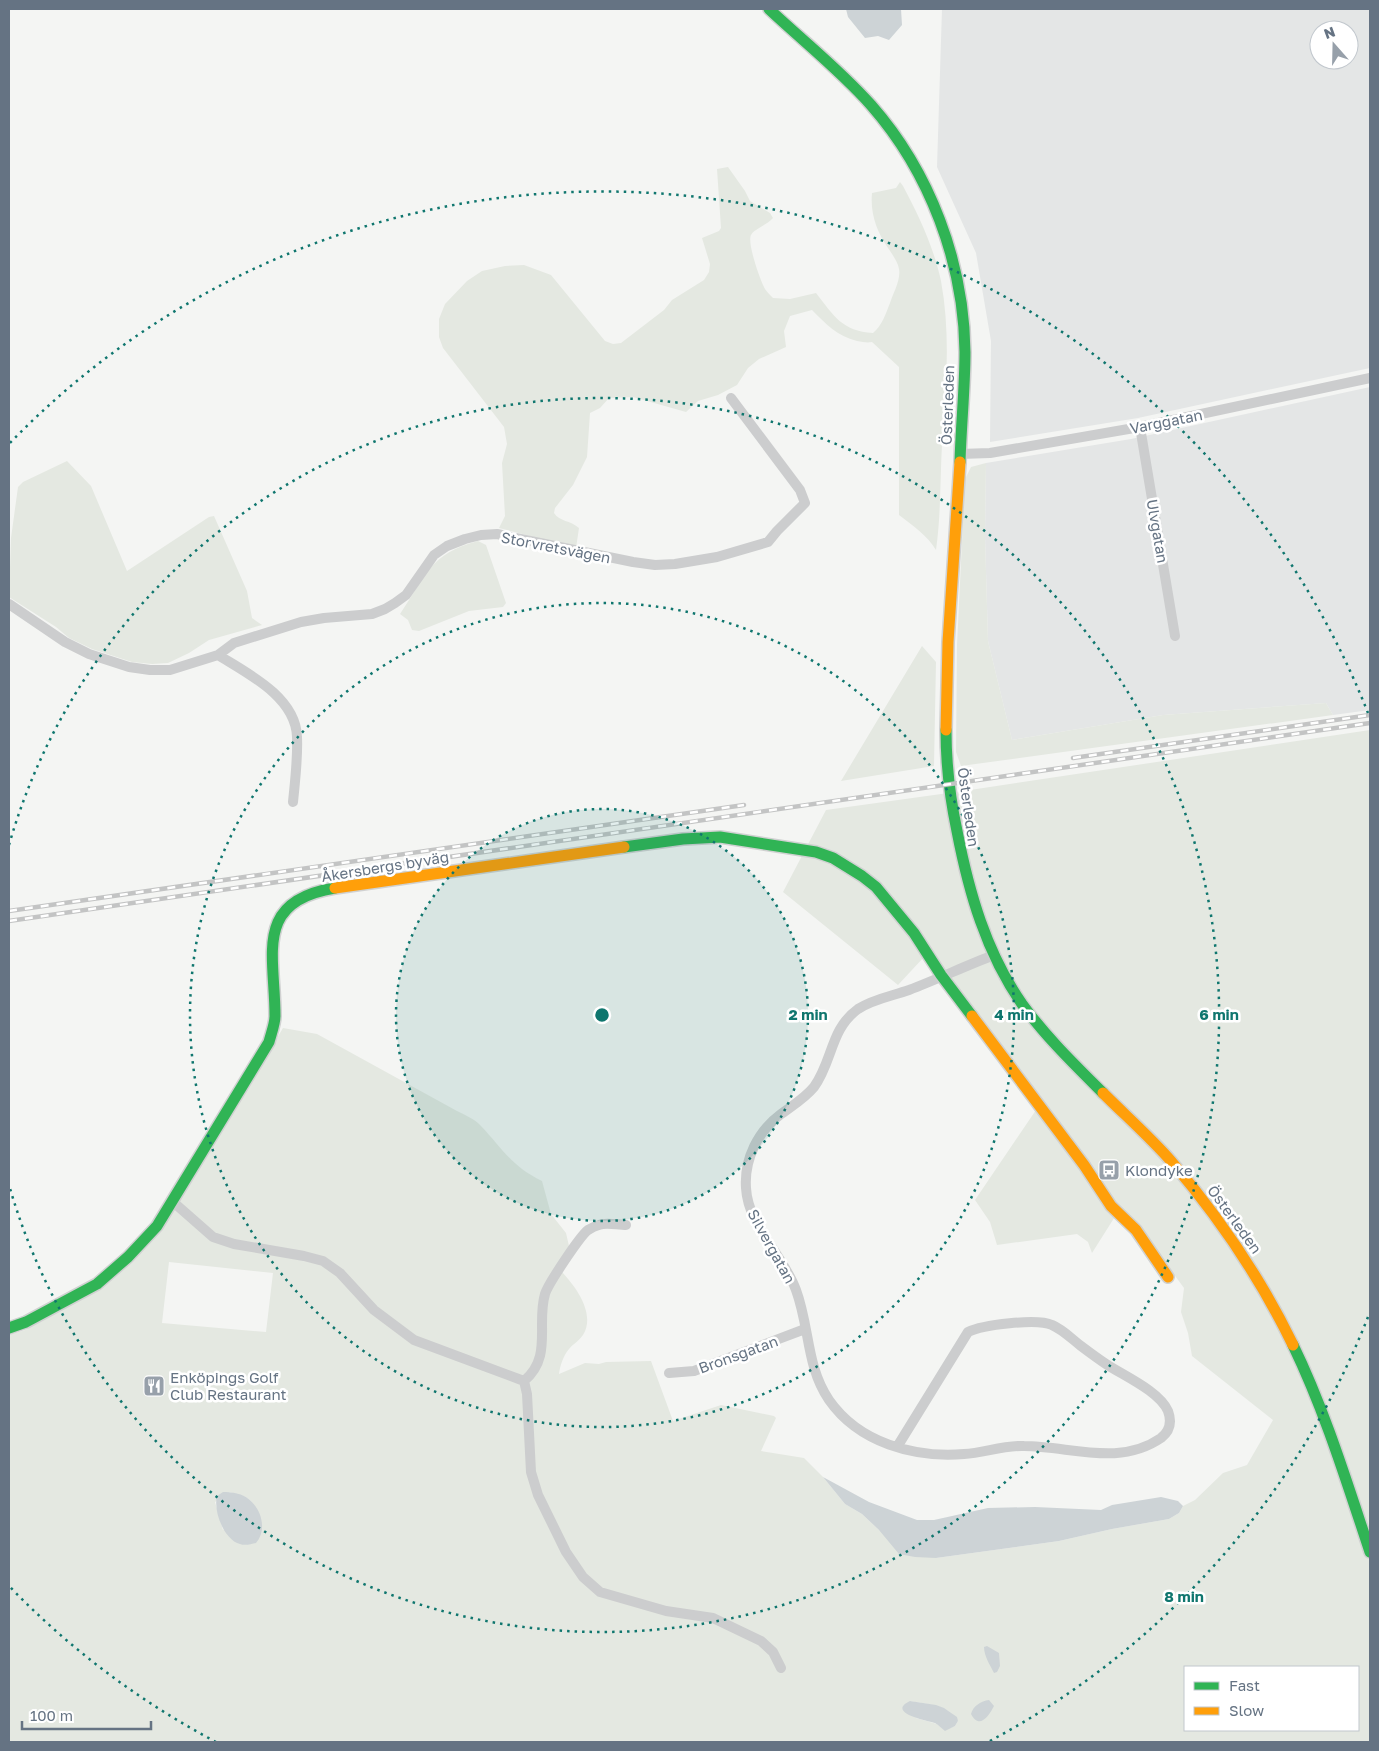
<svg xmlns="http://www.w3.org/2000/svg" width="1379" height="1751" viewBox="0 0 1379 1751" font-family="'Golos Text',sans-serif">
<style>
.built{fill:#e4e6e6;fill-rule:evenodd}
.green{fill:#e4e8e1;fill-rule:evenodd}
.water{fill:#cdd3d6}
.lines{fill:none;stroke-linecap:round;stroke-linejoin:round}
.fast-casing{stroke:#d0d1d1;stroke-width:14}
.slow-casing{stroke:#d0d1d1;stroke-width:14}
.street{stroke:#cccdce;stroke-width:10}
.fast{stroke:#30b455;stroke-width:11}
.slow{stroke:#ff9f0a;stroke-width:11}
.rail-casing{stroke:#c3c4c4;stroke-width:4.5}
.rail{stroke:#fff;stroke-width:2.5;stroke-dasharray:8;stroke-linecap:butt}
.ring{fill:none;stroke:#0f766e;stroke-width:2.5;stroke-dasharray:2.5 5}
.labels{text-anchor:middle;dominant-baseline:central;stroke-width:5;stroke-linejoin:round;paint-order:stroke}
.street-label{font-size:15px;fill:#657383;stroke:#fff}
.poi-label{font-size:15px;fill:#657383;stroke:#fff;text-anchor:start}
.centre{fill:#0f766e;stroke:#fff;stroke-width:2.5}
.ring-label{font-size:15px;text-anchor:middle;font-weight:bold;fill:#0f766e;stroke:#fff;stroke-width:5;stroke-linejoin:round;paint-order:stroke}
</style>
<rect width="100%" height="100%" fill="#f4f5f3"/>
<!-- built -->
<path class="built" d="M942 9H1370V368L1138 418 990 442 991 341 976 253 937 167ZM1319 30H1349V60H1319Z
M1370 387V710L1333 715 1326 703 1163 715 1012 740 988 641 985 536 986 463 1131 439Z"/>
<!-- green -->
<path class="green" d="M728 167 745 191 750 201 770 213 773 218C767 225 754 229 751 235 747 243 760 280 765 289 767 292 770 295 773 298L790 299 816 293C834 316 842 331 873 333 882 326 886 313 890 303 893 293 901 280 899 269 898 262 892 254 888 248 877 232 870 214 872 193L896 188 900 182 903 186C919 216 934 248 941 281 951 335 946 390 942 444 940 480 941 515 936 550 928 536 912 525 899 515V367L872 342C867 343 863 342 857 341 837 336 826 324 812 310L790 316 784 331 786 347 759 359 748 368 737 385 718 395 698 401 686 412 633 397 609 398 600 408 590 413 587 457 573 485 555 508 554 513C560 522 570 520 579 528L576 548 499 528 505 516 502 463 507 444 504 427 443 348 439 337V319L445 304 467 281 482 271 505 266 524 265 551 275 605 341 613 344 621 343 664 310 672 300 704 280 709 272 710 264 702 238 719 231 721 228 717 169Z
M67 461 91 486 127 571 209 517 214 516 247 591 252 618 262 625 209 640 189 653 168 663 152 664 132 662 92 649 69 638 56 627 9 597 11 538 18 487 23 482Z
M986 463 985 536 988 641 1012 740 1163 715 1326 703 1333 715 961 766 956 752 957 645 965 479 971 467Z
M478 541 486 545 506 603 503 607 469 611 419 631 412 630 408 620 400 614C426 576 429 554 478 541Z
M922 646 936 662 934 766 841 781Z
M1370 730V1742H9V1335L25 1330 103 1286 224 1127 283 1028 317 1034 457 1111C465 1115 475 1119 481 1126 502 1148 512 1167 542 1181L551 1214 566 1233 569 1246 562 1272C576 1287 596 1314 583 1335 579 1341 573 1344 569 1349 563 1356 560 1366 559 1374L585 1363 599 1364 606 1362 651 1361 673 1421 721 1405 774 1416 776 1418 761 1451 804 1458 823 1477 845 1504 862 1514 879 1530 936 1558 1059 1541 1112 1529 1169 1519 1179 1513 1183 1506 1195 1500 1223 1473 1247 1465 1273 1420 1192 1356 1188 1333 1181 1312 1184 1288 1139 1227 1116 1215 1092 1253 1088 1242 1077 1234 997 1245 990 1222 975 1200 1036 1110 924 957 898 985 783 892 826 810 970 790ZM169 1262 273 1273 266 1332 162 1323ZM230 1492 246 1497 252 1502 223 1530 215 1502ZM1185 1667H1358V1730H1185ZM910 1701C929 1705 947 1704 958 1721L955 1726 945 1730 937 1724 916 1718Z"/>
<!-- water -->
<path class="water" d="M846 9H901L902 25 889 40 878 36 865 38 848 17Z
M823 1477 869 1502 917 1520H934L988 1508 1035 1507 1101 1510 1112 1505 1161 1497 1178 1501 1183 1506 1179 1513 1169 1519 1112 1529 1059 1541 936 1558 915 1557 899 1554 879 1530 862 1514 845 1504Z
M223 1492C231 1492 239 1493 246 1497 261 1507 268 1529 256 1543 251 1544 245 1546 240 1544 224 1540 213 1511 217 1496Z
M987 1646 999 1653 1000 1666 997 1672 994 1673C990 1665 984 1656 984 1647Z
M989 1700 994 1706C989 1716 979 1730 971 1714 973 1706 981 1701 989 1700Z
M910 1701 936 1705 944 1708 957 1717 958 1721 955 1726 945 1731C941 1728 939 1725 935 1723 929 1721 885 1713 910 1701Z"/>
<g class="lines">
<!-- fast casing -->
<g class="fast-casing">
<path id="fast" d="M769 9C803 41 840 70 871 105 930 172 964 263 965 352 965 388 961 425 960 462
M946 730C946 764 950 798 957 831 969 893 986 952 1022 1004 1046 1037 1075 1065 1103 1093
M624 847 683 839 720 837 816 852 833 858 862 876 876 887 914 933 941 975 972 1016
M9 1328 26 1322 97 1284 128 1257 157 1226 269 1042C271 1034 275 1024 275 1016 275 955 253 901 335 888
M1293 1345C1325 1411 1347 1483 1370 1552"/>
</g>
<!-- slow casing -->
<g class="slow-casing">
<path id="slow" d="M946 730 948 642 960 462
M335 888 624 847
M972 1016 1084 1165 1111 1206 1136 1230 1168 1277
M1103 1093C1126 1116 1150 1137 1171 1161 1219 1217 1261 1279 1293 1345"/>
</g>
<!-- street -->
<path class="street" d="M1140 427 1175 636
M960 454 990 453 1140 427 1370 378
M9 604 65 642 89 654 129 667 150 670H170L218 655 234 643 301 622 324 618 372 614 385 609 395 603 406 595 434 555 447 546 465 539 481 535 497 534 633 562 655 565 675 564 717 557 768 542 777 531 805 503 800 490 731 398
M218 655C247 673 296 697 297 737 298 758 295 781 293 802
M172 1201 213 1237 234 1244 304 1256 323 1261 340 1273 374 1310 414 1340 524 1381
M669 1373 694 1371 805 1329
M524 1381 527 1394 531 1472 538 1495 566 1552 583 1577 600 1592 666 1611 713 1618 761 1641 773 1652 781 1668
M524 1381C553 1357 536 1324 545 1294 548 1284 580 1236 588 1230 591 1228 595 1226 599 1225 606 1222 617 1225 626 1225
M897 1447 968 1332C982 1325 1037 1318 1052 1325 1062 1329 1072 1339 1081 1346 1089 1352 1097 1358 1106 1364 1124 1376 1159 1391 1168 1411 1172 1422 1170 1431 1161 1438 1119 1467 1070 1446 1024 1446 1003 1445 984 1453 964 1454 914 1458 859 1443 829 1400 806 1366 810 1328 796 1290 783 1254 748 1226 746 1188 744 1159 758 1131 781 1114 793 1105 804 1099 814 1087 833 1061 830 1029 858 1009 873 999 892 996 909 990 938 979 965 966 994 955"/>
<!-- fast -->
<use href="#fast" class="fast"/>
<!-- slow -->
<use href="#slow" class="slow"/>
<!-- rail casing -->
<g class="rail-casing">
<path id="rail" d="M1073 758 1370 715
M9 911 744 805
M9 921 1370 723"/>
</g>
<!-- rail -->
<use href="#rail" class="rail"/>
</g>
<!-- distance rings -->
<circle cx="602" cy="1015" r="206" fill="#0f766e" fill-opacity=".12"/>
<g class="ring">
<circle cx="602" cy="1015" r="206"/>
<circle cx="602" cy="1015" r="412"/>
<path d="M9 845A617 617 0 1 1 9 1185"/>
<path d="M1368 1317A823 823 0 0 1 988 1742M216 1742A823 823 0 0 1 10 1587M10 443A823 823 0 0 1 1368 713"/>
</g>
<!-- icons -->
<defs>
<g id="bus-square" transform="scale(1.125)"><rect x="-9" y="-9" width="18" height="18" rx="4" fill="#97a0aa" stroke="#fff"/><path d="M-5-6H5V4H4V6H2V4H-2V6H-4V4H-5ZM-3.5-4V0h7V-4ZM-3.5 1.2v1.5H-2V1.2ZM2 1.2v1.5H3.5V1.2Z" fill="#fff"/></g>
<g id="restaurant-square" transform="scale(1.125)"><rect x="-9" y="-9" width="18" height="18" rx="4" fill="#97a0aa" stroke="#fff"/><path d="M-5-6h1v4h1v-4h1v4h1v-4h1v5L-1.5 .5V6h-2V.5L-5-1ZM5-6V6H3V1.5H1.5Q1.5-4 5-6Z" fill="#fff"/></g>
</defs>
<g fill-rule="evenodd">
<use href="#bus-square" x="1109" y="1170"/>
<use href="#restaurant-square" x="154" y="1386"/>
</g>
<g class="labels">
<!-- street labels -->
<g class="street-label">
<text transform="translate(947 405) rotate(-88)">Österleden</text>
<text transform="translate(1166 421) rotate(-11)">Varggatan</text>
<text transform="translate(1158 531) rotate(80)">Ulvgatan</text>
<text transform="translate(556 547) rotate(11)">Storvretsvägen</text>
<text transform="translate(969 807) rotate(82)">Österleden</text>
<text transform="translate(385 866) rotate(-9)">Åkersbergs byväg</text>
<text transform="translate(1235 1219) rotate(54)">Österleden</text>
<text transform="translate(772 1246) rotate(61)">Silvergatan</text>
<text transform="translate(738 1354) rotate(-20)">Bronsgatan</text>
</g>
<!-- poi labels -->
<g class="poi-label">
<text x="1125" y="1170">Klondyke</text>
<text x="170" y="1377">Enköpings Golf<tspan x="170" dy="17">Club Restaurant</tspan></text>
</g>
</g>
<circle cx="602" cy="1015" r="8" class="centre"/>
<g class="ring-label">
<text x="808" y="1020">2 min</text>
<text x="1014" y="1020">4 min</text>
<text x="1219" y="1020">6 min</text>
<text x="1184" y="1602">8 min</text>
</g>
<!-- border -->
<rect width="1379" height="1751" fill="none" stroke="#657383" stroke-width="20"/>
<!-- legend -->
<rect x="1184" y="1666" width="175" height="65" fill="#ffffff" stroke="#c1c7cd"/>
<rect x="1194" y="1682" width="25" height="8" fill="#30b455" stroke="#c1c7cd"/>
<text x="1229" y="1691" font-size="15" fill="#657383">Fast</text>
<rect x="1194" y="1707" width="25" height="8" fill="#ff9f0a" stroke="#c1c7cd"/>
<text x="1229" y="1716" font-size="15" fill="#657383">Slow</text>
<!-- north arrow -->
<g transform="translate(1334 45) rotate(340)"><circle r="24" fill="#ffffff" stroke="#c1c7cd"/>
<path d="M0-4L9 19L0 12L-9 19Z" fill="#97a0aa"/>
<text y="-8" font-size="14" font-weight="bold" text-anchor="middle" fill="#657383">N</text>
</g>
<!-- scale -->
<path d="M22 1721v8h129v-8" fill="none" stroke="#657383" stroke-width="2.5"/>
<text x="30" y="1721" font-size="15" fill="#657383" stroke="#ffffff" stroke-width="4" paint-order="stroke">100 m</text>
</svg>
